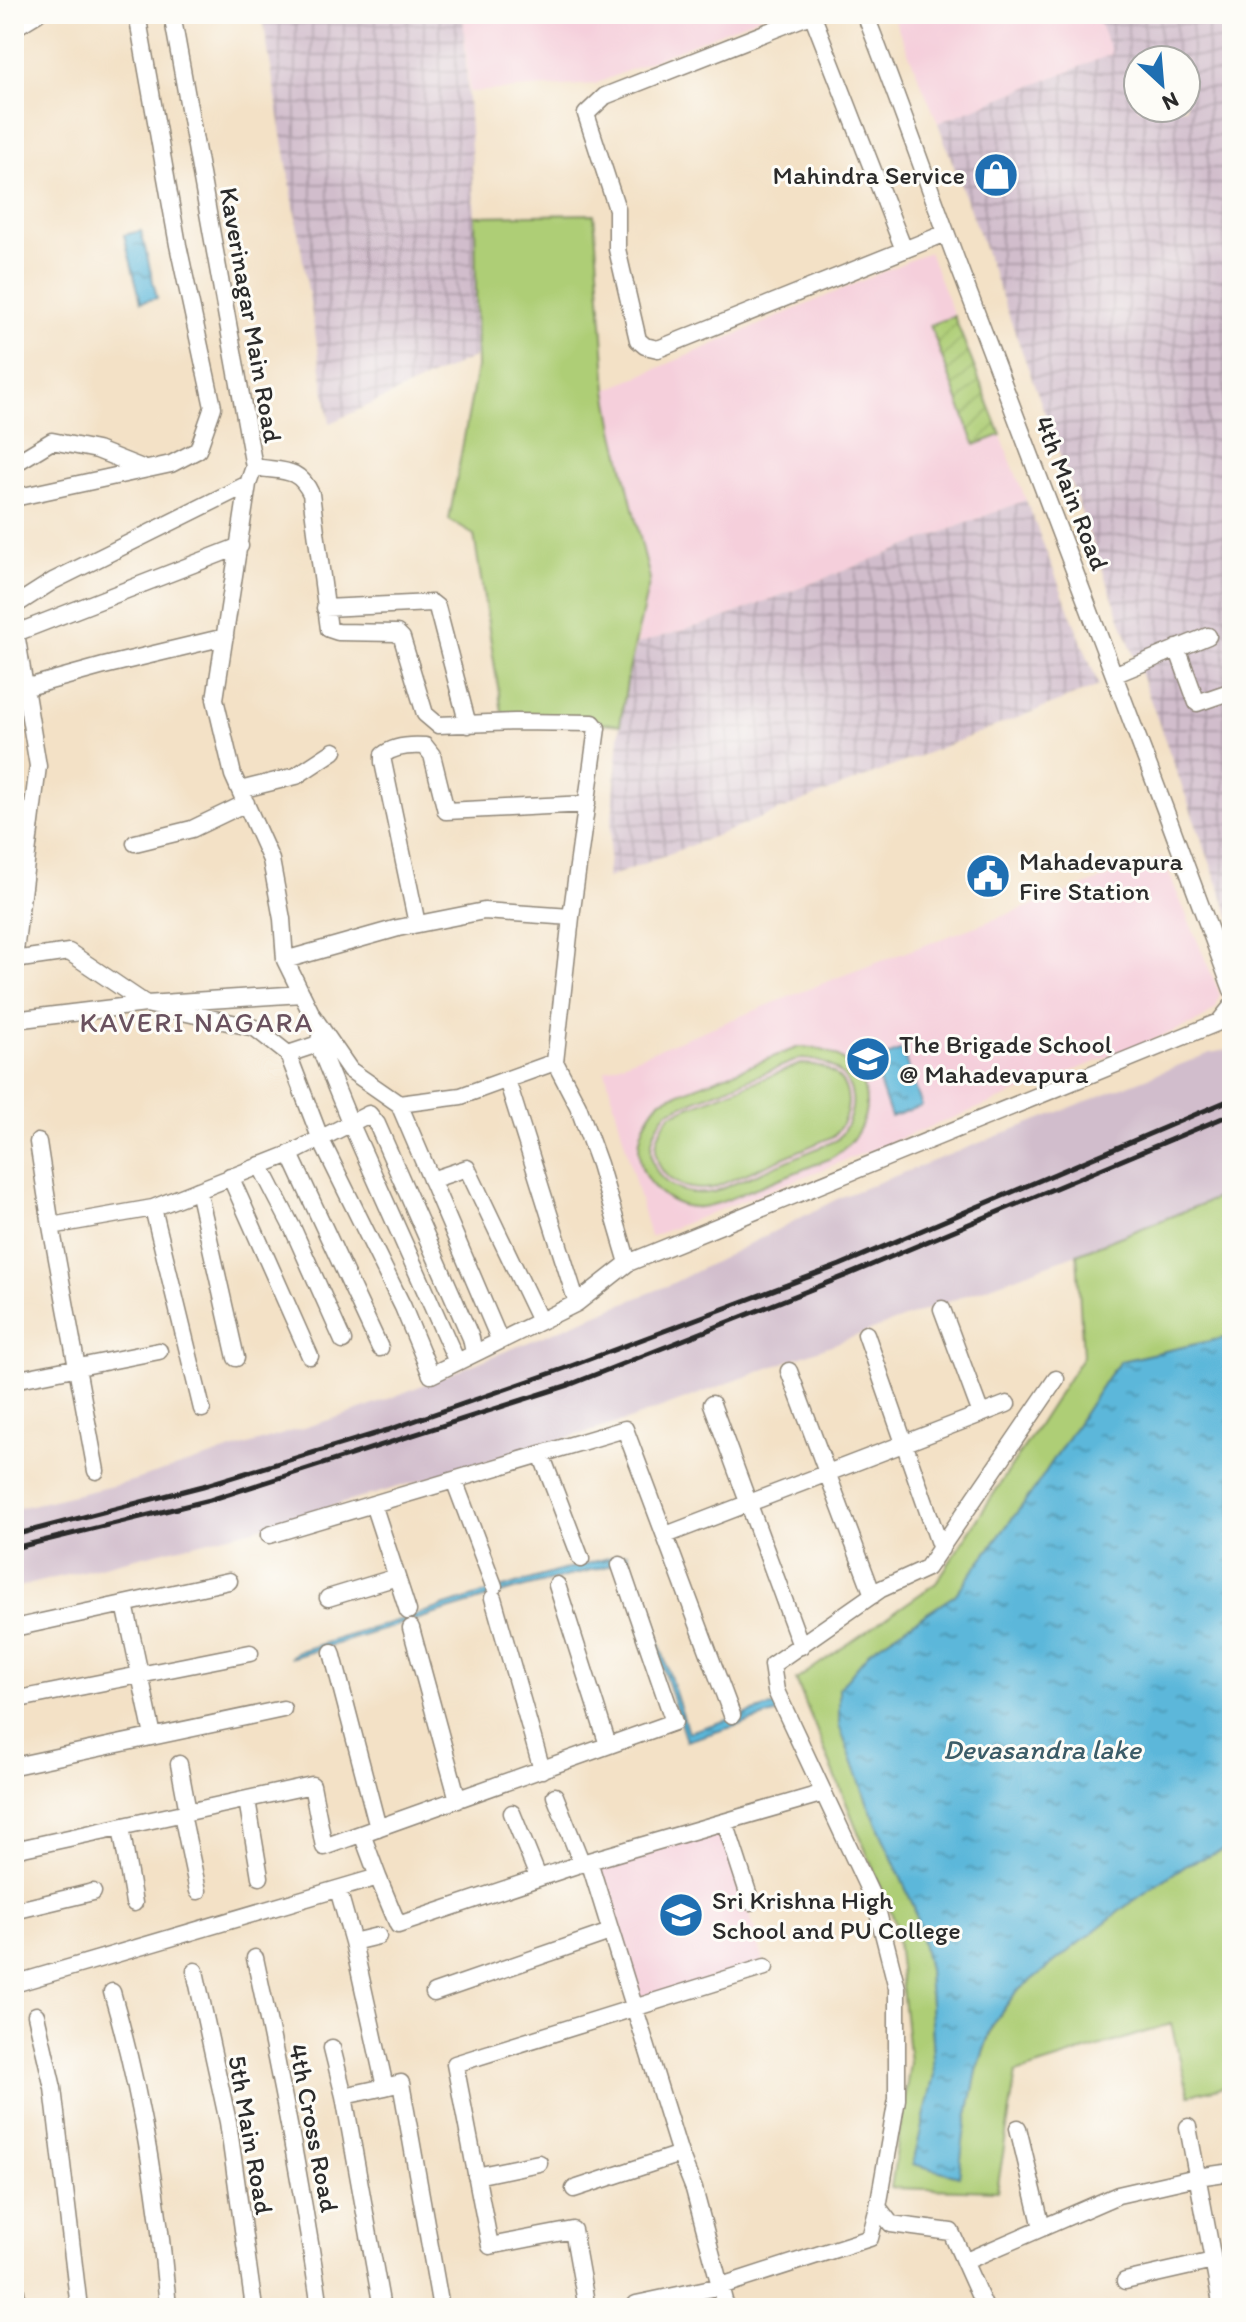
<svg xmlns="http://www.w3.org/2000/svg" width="1246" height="2322" viewBox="0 0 1246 2322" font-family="Itim,sans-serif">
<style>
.built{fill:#f5cfdb}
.industrial{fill:url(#industrial-grid);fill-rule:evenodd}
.railway{fill:#d1bdcc}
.green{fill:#aece76;stroke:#6c7c50;stroke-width:2;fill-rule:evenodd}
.garden{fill:url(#garden-furrows);stroke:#6c7c50;stroke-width:2}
.water{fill:url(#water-ripples);stroke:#447182;stroke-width:2}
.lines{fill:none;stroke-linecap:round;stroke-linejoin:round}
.minor-casing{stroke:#8f8678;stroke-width:19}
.minor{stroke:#fff;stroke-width:16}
.rail{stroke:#2b2b2b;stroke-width:5}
.labels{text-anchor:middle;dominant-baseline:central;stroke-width:6;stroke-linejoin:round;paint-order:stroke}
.poi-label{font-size:26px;fill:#2b2b2b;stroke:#fdfcf7;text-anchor:start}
.street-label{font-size:26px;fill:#2b2b2b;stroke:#fdfcf7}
.neighbourhood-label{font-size:28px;letter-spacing:2px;fill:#6a525f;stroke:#fdfcf7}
.water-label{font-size:28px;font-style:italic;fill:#3c5c68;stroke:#fdfcf7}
</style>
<defs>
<pattern id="industrial-grid" width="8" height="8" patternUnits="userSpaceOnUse" patternTransform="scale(2)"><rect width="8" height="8" fill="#d1bdcc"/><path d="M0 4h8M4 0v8" fill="none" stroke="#aa9aa6"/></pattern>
<pattern id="garden-furrows" width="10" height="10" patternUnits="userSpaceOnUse" patternTransform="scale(2)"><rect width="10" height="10" fill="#aece76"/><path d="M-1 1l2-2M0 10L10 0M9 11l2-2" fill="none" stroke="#96b166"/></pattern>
<pattern id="water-ripples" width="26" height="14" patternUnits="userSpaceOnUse" patternTransform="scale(2)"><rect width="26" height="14" fill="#5cb7da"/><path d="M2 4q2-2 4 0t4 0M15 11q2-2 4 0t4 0" fill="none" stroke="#4c95b1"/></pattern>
</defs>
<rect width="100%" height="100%" fill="#fdfcf7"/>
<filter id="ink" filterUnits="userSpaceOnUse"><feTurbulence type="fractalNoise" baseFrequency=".0125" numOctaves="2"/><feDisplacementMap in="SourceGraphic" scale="16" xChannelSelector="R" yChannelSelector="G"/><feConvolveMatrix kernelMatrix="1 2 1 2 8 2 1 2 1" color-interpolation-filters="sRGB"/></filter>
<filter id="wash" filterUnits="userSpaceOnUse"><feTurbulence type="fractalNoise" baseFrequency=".006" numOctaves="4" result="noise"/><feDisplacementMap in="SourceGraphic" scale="32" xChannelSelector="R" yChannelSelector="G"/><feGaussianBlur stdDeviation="1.8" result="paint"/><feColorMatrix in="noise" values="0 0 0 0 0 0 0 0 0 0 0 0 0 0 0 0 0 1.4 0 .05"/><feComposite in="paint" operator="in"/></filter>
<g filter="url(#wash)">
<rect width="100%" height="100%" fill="#f3e1c6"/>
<!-- built -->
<path class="built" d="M463 14H766L595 84 469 92Z
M892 14H1096L1113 54 938 123Z
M929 252 1026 500 715 621 637 644 650 579 614 429 607 390Z
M1162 857 1220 994 1216 1008 1200 1021 650 1237 605 1070 844 975Z
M725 1830 764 1962 637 2001 598 1868Z"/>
<!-- industrial -->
<path class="industrial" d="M262 14H463L475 216 478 355 330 423Z
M1096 14H1232V922L938 123 1112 54ZM1138 60H1186V108H1138Z
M1026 500 1099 686 607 878 620 725 628 675 637 644 715 621Z"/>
<!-- railway -->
<path class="railway" d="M1232 1049V1192L1077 1254 629 1420 250 1530 14 1588V1509L125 1483 361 1410 669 1285 841 1197 1210 1053Z"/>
<!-- green -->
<path class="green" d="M594 214 607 390 614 429 650 579 628 675 620 725 502 712 474 535 449 520 477 367 475 216Z
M799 1047C871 1048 891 1123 829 1159 804 1169 779 1179 753 1189 736 1196 719 1205 700 1207 676 1209 650 1191 642 1168 634 1141 643 1121 661 1100ZM800 1059C850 1060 868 1102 837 1140L714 1192C659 1202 631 1152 668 1111Z
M801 1064C846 1064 862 1102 834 1136L713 1188C663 1196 638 1152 671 1114Z
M1232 1192V1336L1121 1361 1109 1375 1033 1491 955 1595 871 1650 839 1689V1725L868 1804 914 1907 928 1969 934 2075 914 2164 959 2176 964 2134 977 2071 993 2025 1016 1992 1126 1906 1187 1864 1232 1847V2085L1189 2095 1171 2024 1016 2073 997 2191 891 2188 910 2063 895 1922 796 1680 936 1583 1083 1356 1077 1254Z"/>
<!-- garden -->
<path class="garden" d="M954 316 1001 435 975 445 930 325Z"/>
<!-- water -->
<path class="water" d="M141 231 157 298 141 302 124 235Z
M902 1050 922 1106 891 1117 872 1062Z
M1232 1336V1847L1187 1864 1126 1906 1016 1992 992 2025 977 2071 964 2134 959 2176 913 2164 934 2075 928 1969 914 1907 868 1804 839 1725V1688L871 1650 955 1595 1033 1491 1109 1375 1121 1361Z
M627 1553 636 1585 641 1586 688 1732 776 1705 778 1713 686 1741 638 1591 623 1562 517 1589 290 1658 296 1652 545 1575Z"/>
</g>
<g filter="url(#ink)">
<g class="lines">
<!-- minor casing -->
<g class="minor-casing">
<path id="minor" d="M172 14 254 467 248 484 215 699 233 775 271 860 282 919 285 960 312 1015 350 1070 399 1104 461 1096 555 1062 578 1106 599 1164 628 1263
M812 14 904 250
M813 14 605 96 586 114 617 209V249L638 340 645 346 658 349 946 233
M865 14C899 100 929 188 962 275 1054 513 1144 751 1232 990
M14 28 37 14
M14 464 52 441 97 450 145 469
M254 467C282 472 298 466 311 494L329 629 338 632 397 633 402 638 425 714 438 725 515 722 593 723 597 728 571 917 555 1062
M14 498 171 464 198 450 213 407 178 245 137 14
M14 606 53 581 248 484
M325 608 432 603 437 607 468 725
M1177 648 1197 703 1232 691
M1116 674 1208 636
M17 690 104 666 225 637
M240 790 296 776 334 751
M135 843 192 829 246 803
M417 924 383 762V755C394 746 411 745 425 746L432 755 446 811 587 804
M14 959 38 766 16 633 240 546
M14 960 69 952 146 1004 255 1028 288 1054 321 1140 403 1307 431 1375 577 1303 628 1263 1219 1022 1232 1006
M285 960 398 928 484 911 571 917
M14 1020 146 1004 302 994
M322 1029 318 1044 350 1122 457 1362
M288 1054 318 1044
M507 1080 577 1303
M399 1104 500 1341
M38 1142 51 1226 96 1471
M290 1154 380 1348
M260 1165 293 1229 343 1341
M230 1176 310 1356
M431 1180 467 1168 540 1321
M198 1190 236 1358
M153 1208 202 1409
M51 1226 153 1208 290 1154 369 1114 377 1124 471 1338 474 1353
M942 1309 981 1414
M866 1334 941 1549
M789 1371 873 1595
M14 1380 159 1351
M712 1404 801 1646
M541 1454 581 1559
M454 1480 494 1586
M373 1504 408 1611
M269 1535 625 1429 732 1715
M666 1535 1007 1404
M557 1585 608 1745
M328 1598 397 1577
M493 1598 542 1770
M125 1604 153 1736
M14 1628 229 1581
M411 1628 458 1800
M332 1652 378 1828
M14 1700 250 1653
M179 1764 188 1812
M14 1766 283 1709
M555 1796 582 1864
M247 1800 260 1877
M512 1813 538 1877
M182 1814 198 1891
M725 1822 751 1902
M121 1827 134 1903
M362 1834 378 1877
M14 1850 312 1785 324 1847 674 1722 620 1565
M589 1861 680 2154
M338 1889 353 1942 385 2087 344 2096 382 2308
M14 1911 93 1892
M353 1942 378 1936
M255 1958C280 2074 303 2190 320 2308
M195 1971 228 2122 254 2308
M14 1984 378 1877 398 1925 589 1861 824 1793
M112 1992C142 2095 159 2201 168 2308
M434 1993 610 1932
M36 2015 53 2088 79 2308
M332 2048 344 2096
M385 2087 401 2083 441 2308
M1188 2127 1222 2308
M1018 2128 1042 2228
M476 2176 539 2163
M574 2189 680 2154 694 2189 726 2308
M966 2261 1118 2195 1197 2177 1232 2172
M14 2277 18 2308
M1125 2281 1213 2261
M636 2304 721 2286 870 2238 878 2207
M587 2308 573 2230 490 2246 455 2064 765 1967
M985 2308 951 2232 891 2224 878 2207 897 2099V1988L876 1905 776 1691 772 1665 881 1589 927 1568 1056 1379"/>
</g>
<!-- minor -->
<use href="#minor" class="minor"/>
<!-- rail -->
<path class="rail" d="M14 1535 203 1486 388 1430 563 1369 840 1265 1232 1099
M14 1548 210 1500 569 1385 845 1276 1232 1114"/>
</g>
</g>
<!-- icons -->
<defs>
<g id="shop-disc" transform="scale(2.3)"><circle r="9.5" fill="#1f6fb2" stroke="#fdfcf7"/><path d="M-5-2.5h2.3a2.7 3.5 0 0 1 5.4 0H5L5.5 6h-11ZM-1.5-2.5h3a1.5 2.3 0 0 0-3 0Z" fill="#fff"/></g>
<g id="civic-disc" transform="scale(2.3)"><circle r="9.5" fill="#1f6fb2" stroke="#fdfcf7"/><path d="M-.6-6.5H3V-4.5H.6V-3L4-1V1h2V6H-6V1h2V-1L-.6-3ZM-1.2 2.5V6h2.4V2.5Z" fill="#fff"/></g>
<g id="school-disc" transform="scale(2.3)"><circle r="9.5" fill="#1f6fb2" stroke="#fdfcf7"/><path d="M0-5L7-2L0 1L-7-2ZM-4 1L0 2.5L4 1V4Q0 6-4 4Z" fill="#fff"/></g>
</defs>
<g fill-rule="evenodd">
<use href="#shop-disc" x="996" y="175"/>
<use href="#civic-disc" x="988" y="876"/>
<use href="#school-disc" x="868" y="1059"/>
<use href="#school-disc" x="681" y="1915"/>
</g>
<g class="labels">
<!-- poi labels -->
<g class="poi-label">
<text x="965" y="175" text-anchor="end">Mahindra Service</text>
<text x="1019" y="861">Mahadevapura<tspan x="1019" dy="30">Fire Station</tspan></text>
<text x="899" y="1044">The Brigade School<tspan x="899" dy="30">@ Mahadevapura</tspan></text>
<text x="712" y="1900">Sri Krishna High<tspan x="712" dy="30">School and PU College</tspan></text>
</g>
<!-- street labels -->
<g class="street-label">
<text transform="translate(251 315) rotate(80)">Kaverinagar Main Road</text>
<text transform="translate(1072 493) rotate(69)">4th Main Road</text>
<text transform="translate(314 2128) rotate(79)">4th Cross Road</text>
<text transform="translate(251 2135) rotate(80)">5th Main Road</text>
</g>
<!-- neighbourhood labels -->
<g class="neighbourhood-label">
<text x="197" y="1022">KAVERI NAGARA</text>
</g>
<!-- water labels -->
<g class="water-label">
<text x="1042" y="1749">Devasandra lake</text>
</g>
</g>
<!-- margin -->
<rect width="1246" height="2322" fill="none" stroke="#fdfcf7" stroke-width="48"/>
<!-- north arrow -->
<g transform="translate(1162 84) rotate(154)"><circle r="38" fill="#fdfcf7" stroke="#a9a8a5" stroke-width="2"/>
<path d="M0-6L14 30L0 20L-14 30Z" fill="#1f6fb2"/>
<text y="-12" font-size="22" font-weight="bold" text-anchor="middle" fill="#2b2b2b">N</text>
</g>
</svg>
